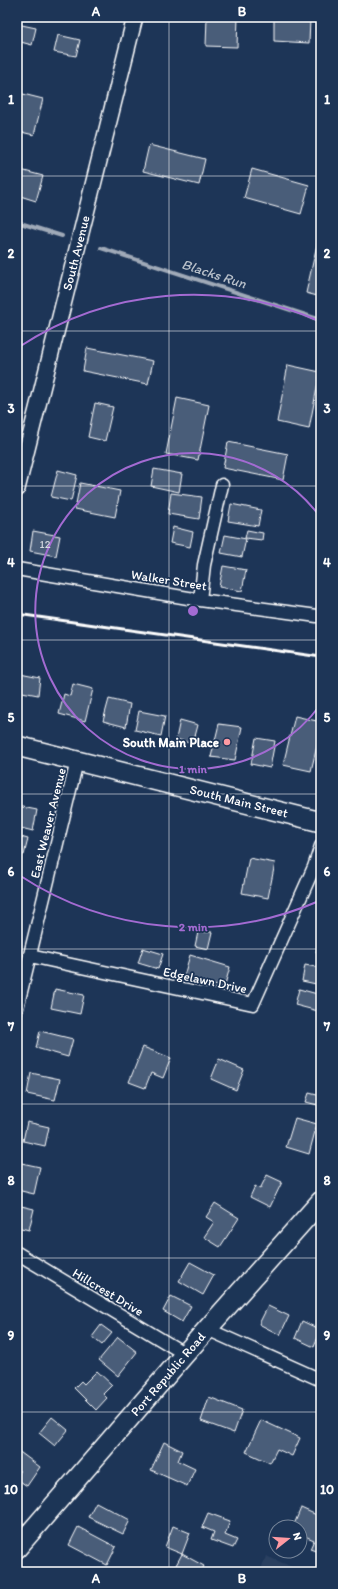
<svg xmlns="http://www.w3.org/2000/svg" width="338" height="1589" viewBox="0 0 338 1589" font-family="Itim,sans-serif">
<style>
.built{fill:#2a4161}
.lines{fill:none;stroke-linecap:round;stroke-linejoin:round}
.stream{stroke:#a0aab8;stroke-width:4}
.building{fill:#4a5d79;stroke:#fff}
.minor-casing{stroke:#fff;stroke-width:15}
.tertiary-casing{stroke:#fff;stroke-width:18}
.primary-casing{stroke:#fff;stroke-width:22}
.minor{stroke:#1d3557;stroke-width:12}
.tertiary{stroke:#1d3557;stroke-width:15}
.primary{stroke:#1d3557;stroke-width:19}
.rail{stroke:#fff;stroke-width:3}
.grid{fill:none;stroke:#fff;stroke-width:1;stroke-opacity:0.55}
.ring{fill:none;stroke:#a36bd2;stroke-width:2}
.poi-dot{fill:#ff9aa2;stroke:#1d3557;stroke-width:1.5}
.labels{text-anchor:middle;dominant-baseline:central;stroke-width:3.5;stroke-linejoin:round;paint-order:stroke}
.number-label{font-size:11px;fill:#d2d6de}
.street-label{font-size:13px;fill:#fff;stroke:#1d3557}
.poi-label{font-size:13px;font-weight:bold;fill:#fff;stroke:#1d3557;text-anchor:end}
.water-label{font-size:14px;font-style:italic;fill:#b8c0ca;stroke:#1d3557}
.centre{fill:#a36bd2;stroke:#1d3557;stroke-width:2}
.ring-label{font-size:12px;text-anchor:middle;font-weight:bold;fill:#a36bd2;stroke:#1d3557;stroke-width:3.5;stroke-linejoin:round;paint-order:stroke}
.neatline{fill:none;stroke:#fff;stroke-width:1.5}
.grid-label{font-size:13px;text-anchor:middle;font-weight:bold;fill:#fff}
</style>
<rect width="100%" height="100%" fill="#1d3557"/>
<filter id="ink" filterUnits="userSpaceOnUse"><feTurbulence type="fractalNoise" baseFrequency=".025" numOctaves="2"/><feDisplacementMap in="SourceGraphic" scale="8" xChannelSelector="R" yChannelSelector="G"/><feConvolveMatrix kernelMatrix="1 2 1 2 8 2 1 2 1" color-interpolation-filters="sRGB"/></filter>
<g filter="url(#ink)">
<!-- built -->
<path class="built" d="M266 1556 304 1572H260Z"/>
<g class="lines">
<!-- stream -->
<path class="stream" d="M17 222 62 236
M101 248 321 320"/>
</g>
<!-- building -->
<path class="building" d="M207 17H238L237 47 206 46Z
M265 17H321V19H310L309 43 274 41V17Z
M17 24 36 28 32 45 17 41Z
M58 35 80 40 76 56 54 52Z
M19 93 43 99 34 135 17 131V103Z
M149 145 205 159 199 185 143 171Z
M17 169 43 176 36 201 17 195Z
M252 169 309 185 301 214 244 198Z
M318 240 321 241V297L306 293Z
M87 348 153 361 148 384 83 371Z
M288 365 320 372 309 429 277 422Z
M177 398 209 405 198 460 166 454Z
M95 403 113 407 105 441 88 437Z
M228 442 288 454 283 480 223 468Z
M154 469 182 474 179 492 151 486Z
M58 470 77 475 71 501 51 497Z
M80 483 120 491 115 517 75 509Z
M171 493 202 497 199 519 168 514Z
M231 504 261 510 258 526 228 521Z
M173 527 193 532 190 547 170 543Z
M247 530 263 533 262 540 245 538Z
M33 531 60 536 56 556 30 551Z
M225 535 246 539 242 557 221 553Z
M223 566 246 570 242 591 219 587Z
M20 674 40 678 38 695 17 691Z
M73 684 93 689 85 721 59 714 64 694 70 696Z
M109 699 130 704 126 727 103 721Z
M139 711 165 716 161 736 135 730Z
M295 716 321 722V729L311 771 283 765Z
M180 720 198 725 193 744 176 739Z
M219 724 242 727 235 760 211 757Z
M256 738 275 741 270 768 251 764Z
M17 806 37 810 33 831 17 827Z
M17 836 28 839 24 855 17 853Z
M249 858 275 863 268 898 242 893Z
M198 932H212L208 949 195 946Z
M321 935V953L316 952Z
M143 948 163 954 158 969 138 963Z
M190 955 230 967 224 988 184 976Z
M305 965 321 968V985L302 981Z
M55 989 84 995 80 1014 51 1008Z
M299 989 321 995 318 1011 295 1005Z
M40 1031 73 1039 68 1057 36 1048Z
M143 1047 171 1058 163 1078 151 1073 145 1088 129 1082Z
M219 1059 244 1070 236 1090 211 1079Z
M31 1073 60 1079 55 1100 27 1094Z
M309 1093 321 1096V1106L306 1102Z
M295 1118 317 1124 309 1154 286 1147Z
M27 1122 49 1127 45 1146 23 1141Z
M17 1162 40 1167 34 1194 17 1190Z
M267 1175 282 1182 270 1207 250 1197 255 1186 260 1189Z
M215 1203 239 1218 220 1247 204 1237 214 1222 206 1217Z
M17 1205 34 1209 29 1230 17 1227Z
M190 1262 214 1275 203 1295 179 1281Z
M171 1296 191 1306 182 1322 163 1311Z
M268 1306 289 1316 280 1335 259 1324Z
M302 1321 321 1330 314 1347 295 1338Z
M101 1325 112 1333 102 1345 92 1337Z
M118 1337 137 1352 118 1376 99 1360Z
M97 1371 112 1385 103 1394 107 1398 96 1410 74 1388 81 1381 84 1384Z
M209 1397 242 1410 234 1433 201 1421Z
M52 1417 68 1430 55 1446 39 1433Z
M261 1420 300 1438 292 1456 277 1449 270 1463 246 1452Z
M164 1442 182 1451 178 1461 195 1469 187 1486 151 1470Z
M17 1450 40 1467 27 1486 17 1479 20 1471 17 1470Z
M96 1502 130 1520 123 1534 88 1517Z
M301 1508 321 1517V1553L310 1549 314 1540 300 1534V1527H293Z
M208 1513 230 1521 225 1535 237 1540 233 1548 211 1540 214 1532 202 1527Z
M173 1526 190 1533 182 1554 165 1547Z
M78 1527 116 1547 107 1565 69 1545Z
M182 1554 204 1566 201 1572H185L175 1567Z"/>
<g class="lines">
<!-- minor casing -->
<g class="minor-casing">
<path id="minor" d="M17 569 200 600 317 616
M200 600 204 565 222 485
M30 956 253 1004 314 867 321 846
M17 1008 77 761
M17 1253 185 1354
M207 1329 321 1380"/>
</g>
<!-- tertiary casing -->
<g class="tertiary-casing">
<path id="tertiary" d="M17 489 135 17"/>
</g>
<!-- primary casing -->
<g class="primary-casing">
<path id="primary" d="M17 746 321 822
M17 1548 185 1354 321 1201"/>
</g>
<!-- minor -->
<use href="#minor" class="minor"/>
<!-- tertiary -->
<use href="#tertiary" class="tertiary"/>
<!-- primary -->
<use href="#primary" class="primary"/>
<!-- rail -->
<path class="rail" d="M17 614 321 657"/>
</g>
</g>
<!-- grid -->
<path class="grid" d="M169 17V1572M17 176H321M17 331H321M17 486H321M17 640H321M17 794H321M17 949H321M17 1104H321M17 1258H321M17 1412H321"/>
<!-- distance rings -->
<g class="ring">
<path d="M321 704A158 158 0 1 1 321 518"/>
<path d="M319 901A316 316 0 0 1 19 875M19 347A316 316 0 0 1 319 321"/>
</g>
<!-- markers -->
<circle class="poi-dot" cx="227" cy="742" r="4"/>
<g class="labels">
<!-- number labels -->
<g class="number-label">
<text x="45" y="544">12</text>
</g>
<!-- street labels -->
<g class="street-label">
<text transform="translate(76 253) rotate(-76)">South Avenue</text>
<text transform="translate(169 580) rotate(9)">Walker Street</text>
<text transform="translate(239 801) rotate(14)">South Main Street</text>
<text transform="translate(48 823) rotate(-76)">East Weaver Avenue</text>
<text transform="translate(205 980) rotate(12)">Edgelawn Drive</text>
<text transform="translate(108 1292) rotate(31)">Hillcrest Drive</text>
<text transform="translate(168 1374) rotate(-49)">Port Republic Road</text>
</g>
<!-- poi labels -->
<g class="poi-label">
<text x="219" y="742">South Main Place</text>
</g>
<!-- water labels -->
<g class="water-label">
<text transform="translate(214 274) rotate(18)">Blacks Run</text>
</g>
</g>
<circle cx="193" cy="611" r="6" class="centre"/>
<g class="ring-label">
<text x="193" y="773">1 min</text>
<text x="193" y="931">2 min</text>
</g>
<!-- margin -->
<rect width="338" height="1589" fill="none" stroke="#1d3557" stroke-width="44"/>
<!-- north arrow -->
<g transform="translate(288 1539) rotate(73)"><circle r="19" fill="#1d3557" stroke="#77869a"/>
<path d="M0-3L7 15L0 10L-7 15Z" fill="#ff9aa2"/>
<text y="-6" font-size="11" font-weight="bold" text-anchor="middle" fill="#ffffff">N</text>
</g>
<rect x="22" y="22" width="294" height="1545" class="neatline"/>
<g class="grid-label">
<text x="96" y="16">A</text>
<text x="242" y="16">B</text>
<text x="11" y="104">1</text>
<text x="327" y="104">1</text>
<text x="11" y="258">2</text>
<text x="327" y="258">2</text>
<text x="11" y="413">3</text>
<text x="327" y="413">3</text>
<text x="11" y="567">4</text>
<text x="327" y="567">4</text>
<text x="11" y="722">5</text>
<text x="327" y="722">5</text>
<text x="11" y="876">6</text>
<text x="327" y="876">6</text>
<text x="11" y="1031">7</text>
<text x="327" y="1031">7</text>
<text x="11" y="1185">8</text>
<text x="327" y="1185">8</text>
<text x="11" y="1340">9</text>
<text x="327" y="1340">9</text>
<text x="11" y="1494">10</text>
<text x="327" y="1494">10</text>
<text x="96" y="1583">A</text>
<text x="242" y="1583">B</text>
</g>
</svg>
